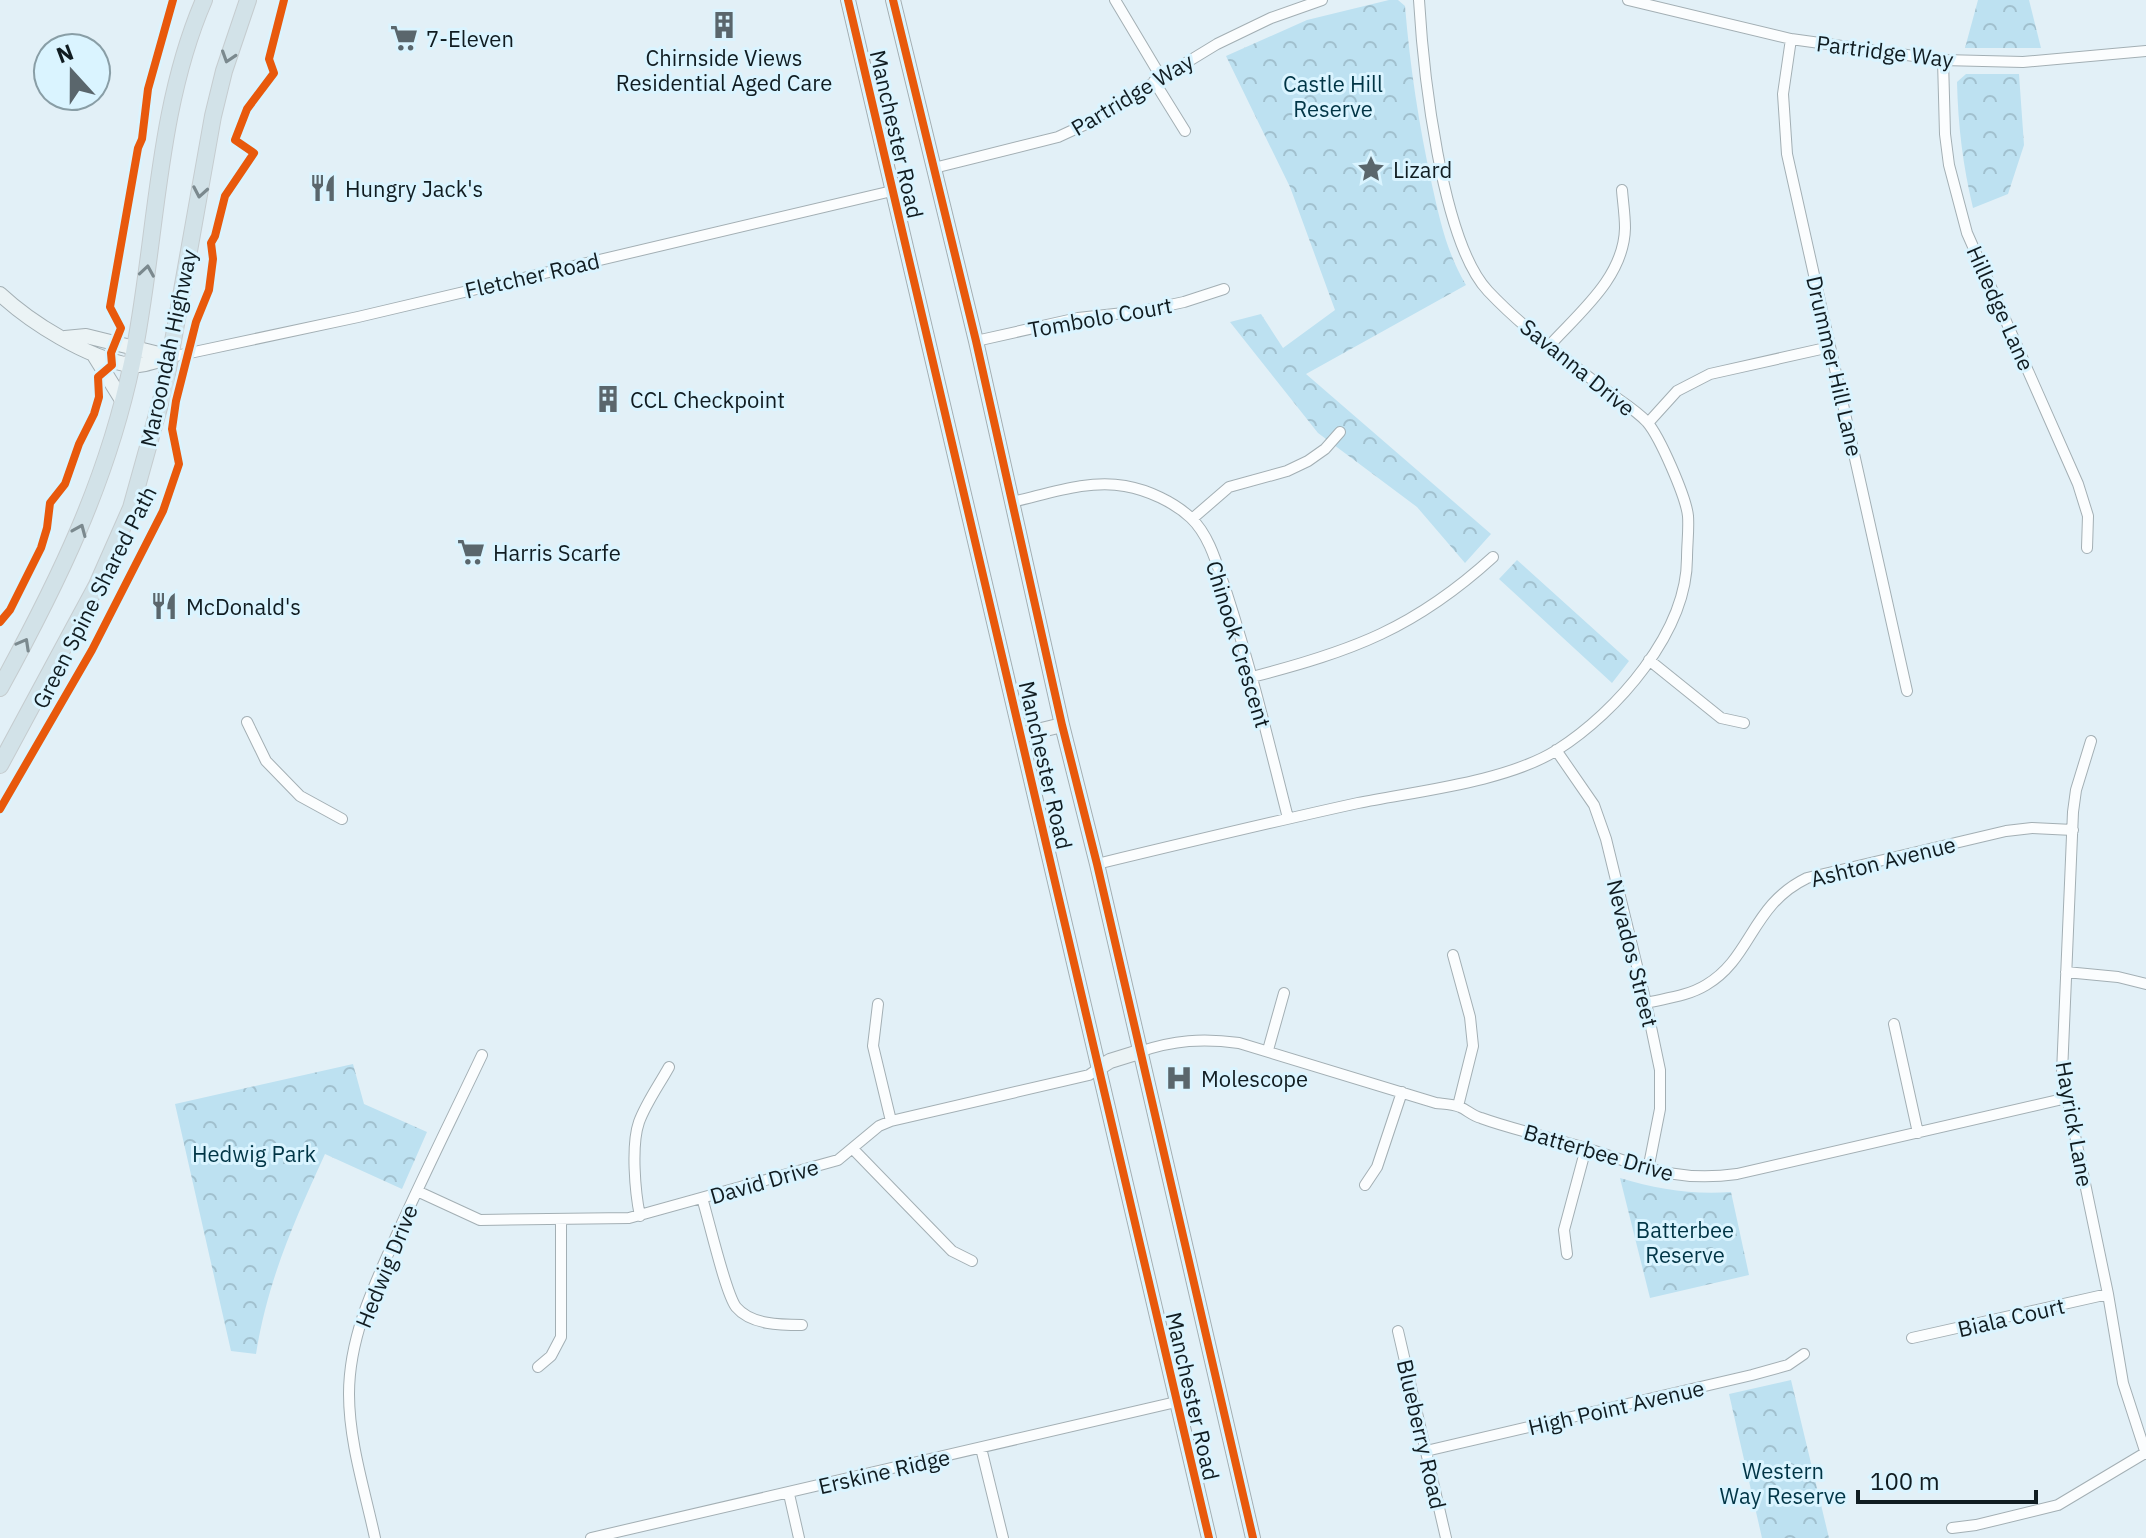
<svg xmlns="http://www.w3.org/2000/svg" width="2146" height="1538" viewBox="0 0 2146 1538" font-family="'IBM Plex Sans',sans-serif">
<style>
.park{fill:url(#park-crowns)}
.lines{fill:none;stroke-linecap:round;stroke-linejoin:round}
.minor-casing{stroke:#a3afb4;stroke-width:12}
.secondary-casing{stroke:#a3afb4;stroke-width:16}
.trunk-casing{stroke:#c5cccf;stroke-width:18}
.minor{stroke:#fbfdfe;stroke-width:10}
.secondary{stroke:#ebf3f5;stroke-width:14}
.trunk{stroke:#d2e2e8;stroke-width:16}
.cycleway-casing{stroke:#daf4ff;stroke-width:13}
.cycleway{stroke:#e8590c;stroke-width:8}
.oneway{stroke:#7b898e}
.labels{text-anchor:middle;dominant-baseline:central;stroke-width:6;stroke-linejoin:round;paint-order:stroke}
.poi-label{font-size:22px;fill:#101c21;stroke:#daf4ff;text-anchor:start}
.street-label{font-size:22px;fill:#101c21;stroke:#daf4ff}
.park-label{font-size:22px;fill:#013546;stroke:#daf4ff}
</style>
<defs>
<pattern id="park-crowns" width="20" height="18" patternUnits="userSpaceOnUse" patternTransform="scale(2)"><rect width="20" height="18" fill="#bde1f1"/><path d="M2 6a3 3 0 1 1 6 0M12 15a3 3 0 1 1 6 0" fill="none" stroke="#a1c0ce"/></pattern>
</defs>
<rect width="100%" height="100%" fill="#e2f0f7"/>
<!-- park -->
<path class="park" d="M1389 0H1398L1405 6C1410 67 1419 126 1432 185 1440 221 1447 253 1466 285L1306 374 1491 534 1465 563 1417 507 1318 433 1230 322 1261 314 1283 348 1335 310 1290 187 1226 56 1307 20Z
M1978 0H2029L2041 48H1965Z
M1966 74H2019L2024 145 2008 194 1973 208C1963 166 1958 126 1957 82Z
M1517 560 1629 661 1612 683 1499 579Z
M353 1064 364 1104 427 1132 402 1189 325 1154C294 1222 268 1279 256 1354L231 1351 175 1104Z
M1620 1178C1657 1189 1692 1195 1731 1192L1749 1275 1650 1298Z
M1791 1380 1829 1538H1762L1729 1394Z"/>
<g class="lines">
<!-- minor casing -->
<g class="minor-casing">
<path id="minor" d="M1115 0 1161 77
M1628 0 1791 39 1943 60 2023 62 2146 51
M1791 39 1783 94 1787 154 1907 691
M1943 60 1945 134 1949 165 1967 233 2078 484 2088 516 2087 548
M1154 81 1185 131
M934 168 1058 137 1084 125 1217 44 1271 18 1322 0
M976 341 1078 318 1142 311 1184 302 1224 289
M1549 346C1580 312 1624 277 1625 228 1625 215 1623 203 1622 190
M171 357 358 317 892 191
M1648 423 1677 391 1710 374 1830 347
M1012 502C1048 494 1088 479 1125 486 1148 490 1174 502 1191 518 1211 537 1218 569 1227 594 1251 668 1269 743 1288 818
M1192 519 1229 487 1287 471 1308 461 1325 449 1340 432
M1649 660 1721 718 1744 723
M1252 677C1353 651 1415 628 1493 557
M247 722 266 761 300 796 342 819
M2091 741 2076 790 2073 812 2062 1073 2108 1294 2123 1383 2146 1454
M1556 750 1594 805 1606 839 1646 1003 1660 1070V1109L1648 1170
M1097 864C1184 843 1271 822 1358 803 1417 791 1506 782 1557 750 1617 712 1687 632 1687 558 1687 544 1689 530 1688 516 1686 497 1660 437 1647 422 1635 409 1617 399 1603 388 1564 358 1522 327 1488 291 1441 241 1423 69 1419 0
M1453 955 1470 1017 1473 1046 1458 1106
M2066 972 2118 977 2146 984
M1646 1003C1667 998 1688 996 1706 985 1752 958 1751 905 1807 878L2006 831 2032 828 2073 830
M878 1004 873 1046 891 1121
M1894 1024 1918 1133
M1268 1050 1284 993
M1139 1052C1174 1040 1203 1038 1239 1043L1436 1103C1444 1104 1452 1104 1460 1107 1467 1110 1473 1116 1481 1118 1514 1130 1549 1137 1582 1147 1641 1165 1673 1183 1737 1174L2067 1098
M853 1149 952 1251 972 1261
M1365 1185 1377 1167 1402 1092
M417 1191 480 1220 629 1218 838 1160 879 1126 891 1121 1089 1075 1099 1068
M702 1198C709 1220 725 1292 736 1307 751 1325 781 1325 802 1325
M640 1216C635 1192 631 1145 639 1122 646 1103 659 1085 669 1067
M1567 1254 1564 1230 1586 1148
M1398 1331 1446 1538
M1912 1338 2108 1294
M538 1367 551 1356 561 1337V1221
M981 1448 1003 1538
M1426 1451 1752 1375 1788 1365 1804 1354
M789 1494 799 1538
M1952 1528 1976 1525 2058 1505 2145 1453
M375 1538C365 1491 349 1442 349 1394 349 1336 375 1283 398 1232 425 1172 454 1114 482 1055
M591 1538 1176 1402"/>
</g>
<!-- secondary casing -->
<g class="secondary-casing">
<path id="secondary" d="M848 0 1209 1538
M893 0 976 341 1062 725 1097 864 1253 1538
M0 294C31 323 86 357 129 365 141 367 159 360 171 357
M65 338 86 336 167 356
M94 355 122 400
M1021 735 1062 725
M1099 1068 1110 1061 1139 1052"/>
</g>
<!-- trunk casing -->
<g class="trunk-casing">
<path id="trunk" d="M0 688C58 582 107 482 132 363 157 243 155 113 204 0
M0 765 97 585 131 508 165 386 213 116 224 71 248 0"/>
</g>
<!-- minor -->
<use href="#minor" class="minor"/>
<!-- secondary -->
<use href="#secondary" class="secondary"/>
<!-- trunk -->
<use href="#trunk" class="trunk"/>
<!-- cycleway casing -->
<g class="cycleway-casing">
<path id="cycleway" d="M848 0 1209 1538
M893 0 976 341 1062 725 1097 864 1253 1538
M0 622 10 610 41 548 47 528 50 503 65 484 79 444 94 414 99 397 98 377 112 365 111 353 121 328 110 307 138 148 142 139 148 89 173 0
M0 809 92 650 163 511 179 464 172 429 176 401 196 322 209 290 213 259 211 243 215 236 225 196 254 153 235 140 247 109 274 73 269 59 284 0"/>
</g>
<!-- cycleway -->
<use href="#cycleway" class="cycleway"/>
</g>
<!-- one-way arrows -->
<defs><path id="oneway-chevron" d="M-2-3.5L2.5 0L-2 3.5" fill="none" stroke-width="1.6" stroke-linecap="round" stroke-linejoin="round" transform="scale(2)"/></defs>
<g class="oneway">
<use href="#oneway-chevron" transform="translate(228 57) rotate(108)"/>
<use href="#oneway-chevron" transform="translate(200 192) rotate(100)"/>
<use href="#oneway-chevron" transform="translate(147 271) rotate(-81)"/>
<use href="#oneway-chevron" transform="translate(80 530) rotate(-67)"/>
<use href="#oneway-chevron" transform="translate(24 644) rotate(-61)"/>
</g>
<!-- icons -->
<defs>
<g id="building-bare" transform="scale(2.16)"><path d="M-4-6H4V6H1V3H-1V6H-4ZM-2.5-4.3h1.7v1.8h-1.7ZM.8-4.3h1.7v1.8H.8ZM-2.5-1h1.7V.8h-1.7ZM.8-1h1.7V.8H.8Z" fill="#5a666c" stroke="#daf4ff" stroke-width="2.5" paint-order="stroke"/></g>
<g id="supermarket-bare" transform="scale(2.16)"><path d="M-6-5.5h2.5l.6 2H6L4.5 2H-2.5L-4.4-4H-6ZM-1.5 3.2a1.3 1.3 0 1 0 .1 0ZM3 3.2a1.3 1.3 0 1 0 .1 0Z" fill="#5a666c" stroke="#daf4ff" stroke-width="2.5" paint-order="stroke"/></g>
<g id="sight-bare" transform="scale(2.16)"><path d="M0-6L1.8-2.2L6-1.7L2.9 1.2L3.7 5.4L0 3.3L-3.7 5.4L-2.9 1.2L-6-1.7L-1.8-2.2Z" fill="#5a666c" stroke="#daf4ff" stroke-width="2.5" paint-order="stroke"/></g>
<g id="restaurant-bare" transform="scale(2.16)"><path d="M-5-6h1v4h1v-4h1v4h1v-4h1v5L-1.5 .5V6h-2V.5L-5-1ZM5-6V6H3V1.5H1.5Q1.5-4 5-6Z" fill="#5a666c" stroke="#daf4ff" stroke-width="2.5" paint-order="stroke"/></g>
<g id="hospital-bare" transform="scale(2.16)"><path d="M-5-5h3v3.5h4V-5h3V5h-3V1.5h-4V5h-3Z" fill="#5a666c" stroke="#daf4ff" stroke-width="2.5" paint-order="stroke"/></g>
</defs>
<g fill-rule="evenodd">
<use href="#building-bare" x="724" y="25"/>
<use href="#supermarket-bare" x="404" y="38"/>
<use href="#sight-bare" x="1371" y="169"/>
<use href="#restaurant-bare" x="323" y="188"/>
<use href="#building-bare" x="608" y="399"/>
<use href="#supermarket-bare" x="471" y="552"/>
<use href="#restaurant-bare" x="164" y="606"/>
<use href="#hospital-bare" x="1179" y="1078"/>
</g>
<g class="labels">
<!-- poi labels -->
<g class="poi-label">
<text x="426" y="38">7-Eleven</text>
<text x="724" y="57" text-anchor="middle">Chirnside Views<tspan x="724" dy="25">Residential Aged Care</tspan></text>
<text x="1393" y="169">Lizard</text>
<text x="345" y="188">Hungry Jack's</text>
<text x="630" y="399">CCL Checkpoint</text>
<text x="493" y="552">Harris Scarfe</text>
<text x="186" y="606">McDonald's</text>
<text x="1201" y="1078">Molescope</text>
</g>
<!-- street labels -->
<g class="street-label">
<text transform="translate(1885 51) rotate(7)">Partridge Way</text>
<text transform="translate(1132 94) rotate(-31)">Partridge Way</text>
<text transform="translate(897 134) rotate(77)">Manchester Road</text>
<text transform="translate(532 275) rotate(-13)">Fletcher Road</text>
<text transform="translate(2001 308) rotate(66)">Hilledge Lane</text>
<text transform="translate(1100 317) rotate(-10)">Tombolo Court</text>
<text transform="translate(168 348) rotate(-78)">Maroondah Highway</text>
<text transform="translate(1835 366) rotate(77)">Drummer Hill Lane</text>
<text transform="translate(1578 367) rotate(39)">Savanna Drive</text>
<text transform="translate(94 597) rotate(-63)">Green Spine Shared Path</text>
<text transform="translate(1239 644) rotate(73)">Chinook Crescent</text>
<text transform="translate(1046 765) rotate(77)">Manchester Road</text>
<text transform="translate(1883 861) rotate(-14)">Ashton Avenue</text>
<text transform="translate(1633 953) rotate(76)">Nevados Street</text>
<text transform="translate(2075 1124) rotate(80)">Hayrick Lane</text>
<text transform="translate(1599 1152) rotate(16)">Batterbee Drive</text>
<text transform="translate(764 1181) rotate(-16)">David Drive</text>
<text transform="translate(386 1266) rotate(-68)">Hedwig Drive</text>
<text transform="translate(2011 1317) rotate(-13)">Biala Court</text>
<text transform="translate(1193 1396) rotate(77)">Manchester Road</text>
<text transform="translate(1616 1407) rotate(-13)">High Point Avenue</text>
<text transform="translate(1422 1434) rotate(77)">Blueberry Road</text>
<text transform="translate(884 1471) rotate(-13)">Erskine Ridge</text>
</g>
<!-- park labels -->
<g class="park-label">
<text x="1333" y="83">Castle Hill<tspan x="1333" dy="25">Reserve</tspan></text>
<text x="254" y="1153">Hedwig Park</text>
<text x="1685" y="1229">Batterbee<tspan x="1685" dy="25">Reserve</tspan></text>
<text x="1783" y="1470">Western<tspan x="1783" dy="25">Way Reserve</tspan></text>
</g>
</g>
<!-- north arrow -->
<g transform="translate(72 72) rotate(339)"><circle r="38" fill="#daf4ff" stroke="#899ea6" stroke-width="2"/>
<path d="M0-6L14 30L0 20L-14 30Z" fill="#5a666c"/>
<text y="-12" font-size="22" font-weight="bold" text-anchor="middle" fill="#101c21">N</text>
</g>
<!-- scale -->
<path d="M1858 1490v12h178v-12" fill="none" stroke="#101c21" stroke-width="4"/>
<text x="1870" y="1490" font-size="24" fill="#101c21" stroke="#daf4ff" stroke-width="6" paint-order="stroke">100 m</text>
</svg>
